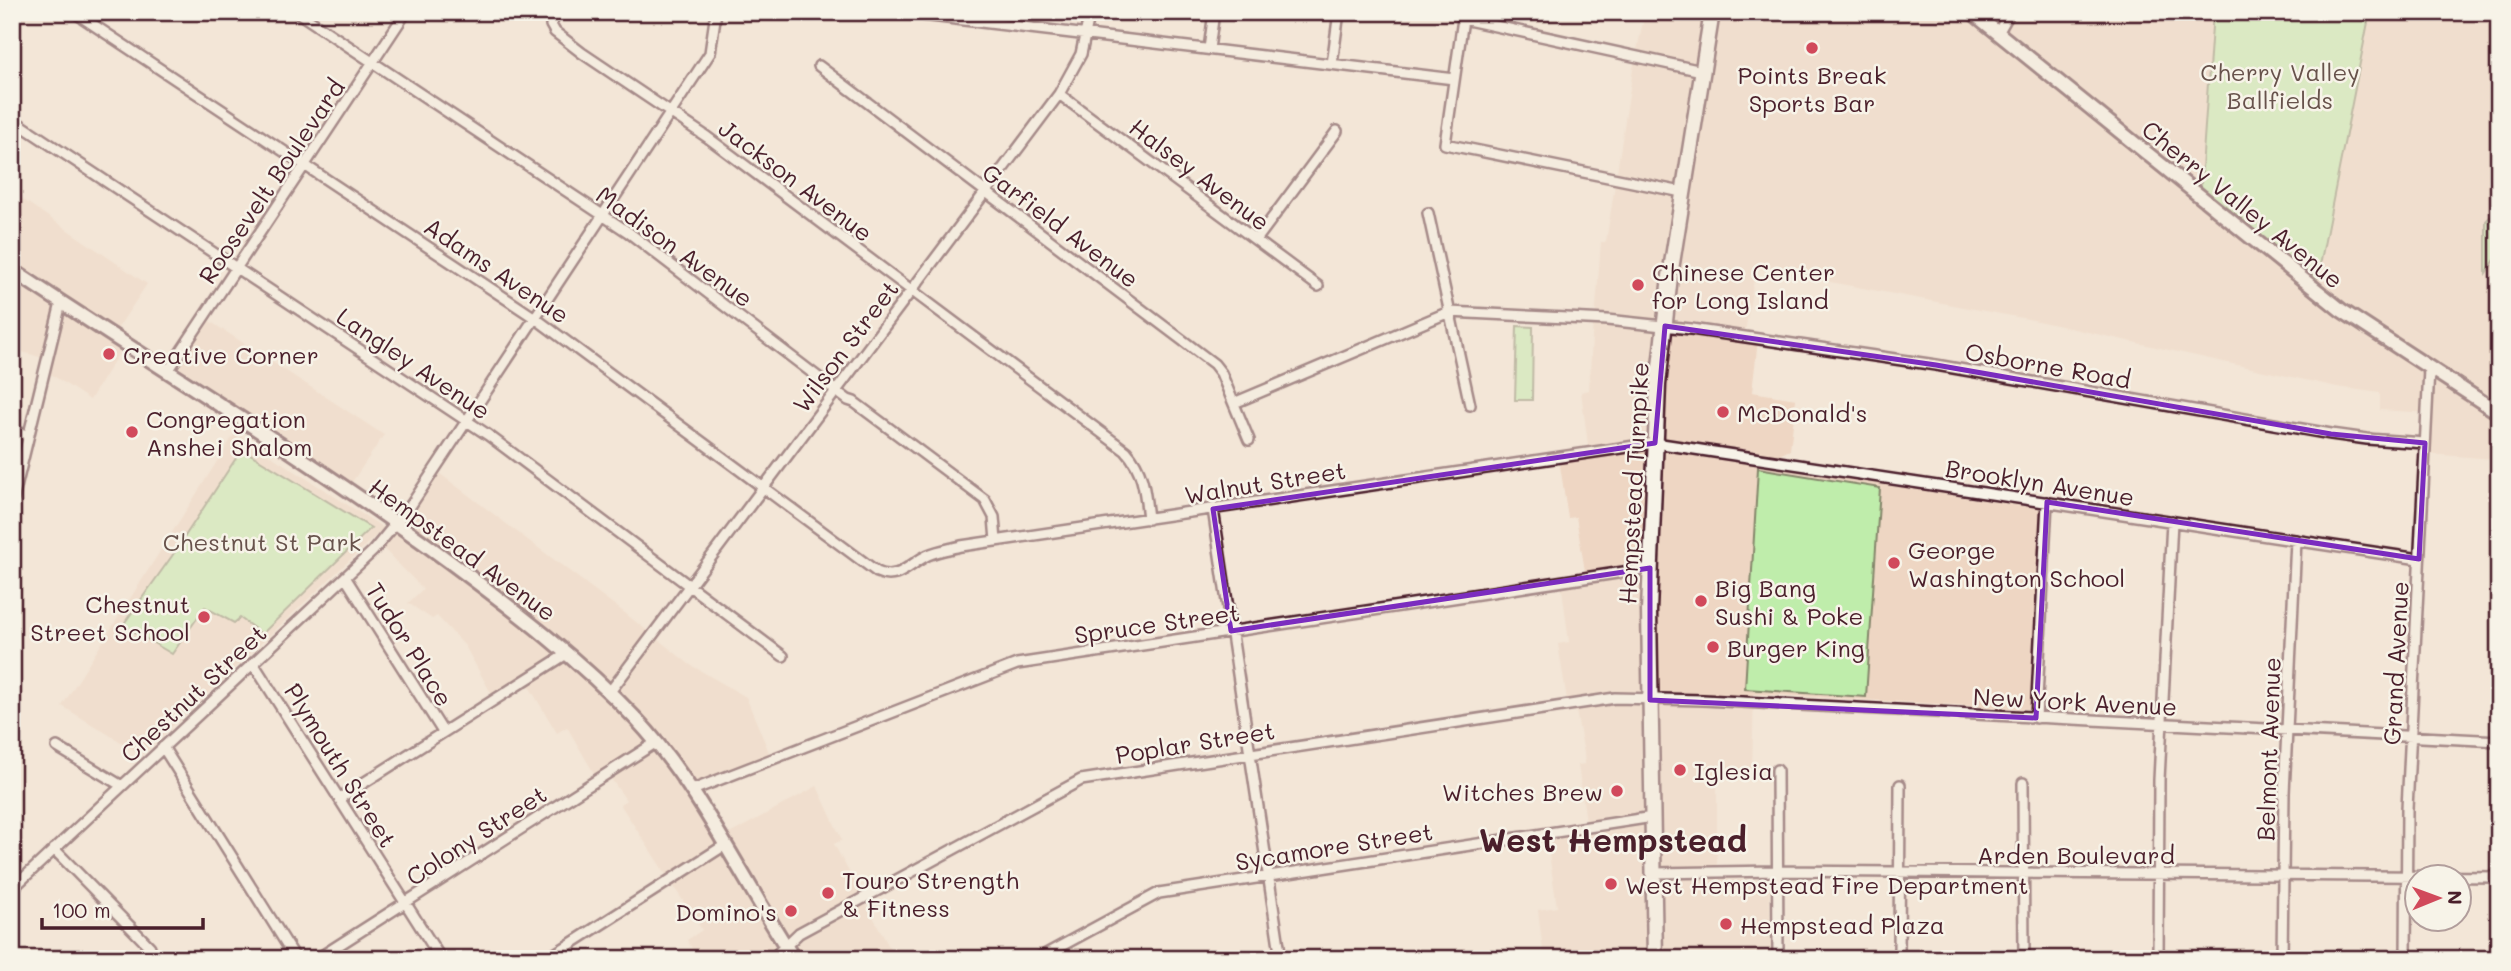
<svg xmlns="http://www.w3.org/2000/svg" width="2511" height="971" viewBox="0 0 2511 971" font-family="Mali,sans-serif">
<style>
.built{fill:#eed6c3}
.green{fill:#bfedab;stroke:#84866b;stroke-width:2}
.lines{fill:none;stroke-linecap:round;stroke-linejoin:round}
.street-casing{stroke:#4a1f2b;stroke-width:14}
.secondary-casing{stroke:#4a1f2b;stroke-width:18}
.primary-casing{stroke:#4a1f2b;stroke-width:19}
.street{stroke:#f7f3e8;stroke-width:9}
.secondary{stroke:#f7f3e8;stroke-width:12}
.primary{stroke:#f7f3e8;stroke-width:14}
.marked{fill:none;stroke:#7b2cbf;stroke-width:5;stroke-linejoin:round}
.poi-dot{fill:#d1495b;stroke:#f7f3e8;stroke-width:2.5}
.labels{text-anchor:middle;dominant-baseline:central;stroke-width:5;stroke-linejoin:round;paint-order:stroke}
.park-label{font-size:24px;fill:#67524b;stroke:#f7f3e8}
.poi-label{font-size:24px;fill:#4a1f2b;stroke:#f7f3e8;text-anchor:start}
.street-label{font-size:24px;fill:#4a1f2b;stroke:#f7f3e8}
.district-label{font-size:32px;font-weight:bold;fill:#4a1f2b;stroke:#f7f3e8}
</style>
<rect width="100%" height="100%" fill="#f3e6d7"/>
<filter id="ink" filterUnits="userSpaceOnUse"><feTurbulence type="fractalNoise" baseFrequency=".0143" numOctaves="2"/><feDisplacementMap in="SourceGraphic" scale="14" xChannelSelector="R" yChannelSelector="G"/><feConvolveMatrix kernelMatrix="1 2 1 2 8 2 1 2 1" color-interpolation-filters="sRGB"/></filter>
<g filter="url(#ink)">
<!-- built -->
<path class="built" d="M1645 12H2213L2200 197 2316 285 2370 12H2499V480L2495 479V459L2427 454 2429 413 2380 410V393L2337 387 2033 320 1756 268 1744 338 1758 340 1752 392 1796 399 1790 450 1757 465 2041 509 2030 709 1754 694 1752 771 1717 769V879L1769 881 1771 959H1544L1538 910 1557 907 1546 834 1587 828 1578 765 1585 764 1584 753 1575 706H1568L1558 644 1569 642 1561 582 1586 577 1576 517 1568 518 1559 459 1589 452 1581 392 1589 390 1593 320H1595L1601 242H1606L1633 69Z
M12 192 147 284 114 334 125 343 90 400 46 371 50 360 12 349Z
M205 318 384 435 348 488 172 370Z
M235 433 384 528 142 755 62 706Z
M435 470 621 610 689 664 746 697 771 757 691 788 722 838 817 786 842 840 834 844 893 954 884 959H698L687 940 702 930 620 804 626 800 609 776 599 782 567 727 557 733 527 683 496 702 465 646 437 616 432 619 408 603 423 589 380 545Z"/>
<!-- green -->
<path class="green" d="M2213 12H2370L2316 286 2200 197Z
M2490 217 2499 220V254L2486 273V221Z
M1517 326 1533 327 1532 400H1515Z
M242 449 371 528 262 634 240 618 234 623 205 607 172 654 123 625 172 556Z
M1758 468 1880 488 1866 697 1745 689Z"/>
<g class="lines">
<!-- street casing -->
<g class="street-casing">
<path id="street" d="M74 12 535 318 877 572C898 582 909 564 928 555 939 550 950 549 961 546L1655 443 2419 559
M297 12 628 232 848 400 854 402 985 500 994 517 996 541
M556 12 551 25 555 32 582 53 707 137 1126 451C1144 471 1145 493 1148 519
M897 12 1454 79
M1464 12 1445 144 1682 192
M1463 19 1702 71
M1998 33 2010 12
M1209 49 1214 12
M1332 64 1339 12
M819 66 1214 364 1221 373 1249 440
M1059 94 1318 286
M12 119 488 435 783 656
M1428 213 1470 405
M1256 240 1337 131
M168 371 406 12
M1234 403 1449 312 1607 320 1691 329 1936 365 2331 434 2367 439 2425 443
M12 432 29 435
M12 504 61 303
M1213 509 1281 959
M345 577 443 732
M253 663 441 959
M609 693 1059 94 1081 54 1090 12
M2036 718 2047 502
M57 747 122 786
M163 747 296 959
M1777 770 1778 959
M2023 783 2024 959
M690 791 1017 664 1650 568
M340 798 568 653
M54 849 150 947
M1654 873 1777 871 2499 877
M12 889 373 551 411 505 710 53 716 12
M317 959 655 743
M547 959 725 845
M772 959 799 933 1081 780 1615 698 1703 700 2499 741
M1037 959 1159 893 1653 817
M1899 959 1900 785
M2158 959 2159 780 2172 521
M2282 959 2284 793 2296 540
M2406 959 2407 809 2429 369"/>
</g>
<!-- secondary casing -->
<g class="secondary-casing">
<path id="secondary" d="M1972 12 2341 310 2499 413
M12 270C158 367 309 458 450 562 516 611 580 660 636 719 700 787 743 881 794 959"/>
</g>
<!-- primary casing -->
<g class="primary-casing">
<path id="primary" d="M1655 959 1649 611 1658 385 1670 276 1712 12"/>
</g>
<!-- street -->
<use href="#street" class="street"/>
<!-- secondary -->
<use href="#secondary" class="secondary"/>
<!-- primary -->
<use href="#primary" class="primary"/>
</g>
</g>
<!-- marked area -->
<path d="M0 0H2511V971H0ZM1665 326 1936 365 2331 434 2425 443 2419 559 2047 502 2036 718 1650 700V568L1231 631 1213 509 1655 443Z" fill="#f3e6d7" fill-opacity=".55" fill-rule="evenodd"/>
<path class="marked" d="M1665 326 1936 365 2331 434 2425 443 2419 559 2047 502 2036 718 1650 700V568L1231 631 1213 509 1655 443Z"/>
<!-- markers -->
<g class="poi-dot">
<circle cx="1812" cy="48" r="7"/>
<circle cx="1638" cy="285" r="7"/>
<circle cx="109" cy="354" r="7"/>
<circle cx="1723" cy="412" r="7"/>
<circle cx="132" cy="432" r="7"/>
<circle cx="1894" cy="563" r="7"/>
<circle cx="1701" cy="601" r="7"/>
<circle cx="204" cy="617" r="7"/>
<circle cx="1713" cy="647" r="7"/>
<circle cx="1680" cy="770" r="7"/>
<circle cx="1617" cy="791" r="7"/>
<circle cx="1611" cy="884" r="7"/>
<circle cx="828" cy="893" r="7"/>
<circle cx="791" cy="911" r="7"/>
<circle cx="1726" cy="924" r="7"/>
</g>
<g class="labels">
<!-- park labels -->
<g class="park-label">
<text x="2280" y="71">Cherry Valley<tspan x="2280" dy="28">Ballfields</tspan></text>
<text x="262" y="541">Chestnut St Park</text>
</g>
<!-- poi labels -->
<g class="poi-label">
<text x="1812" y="74" text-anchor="middle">Points Break<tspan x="1812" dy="28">Sports Bar</tspan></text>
<text x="1652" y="271">Chinese Center<tspan x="1652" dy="28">for Long Island</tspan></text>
<text x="123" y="354">Creative Corner</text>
<text x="1737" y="412">McDonald's</text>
<text x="146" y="418">Congregation<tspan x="146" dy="28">Anshei Shalom</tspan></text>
<text x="1908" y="549">George<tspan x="1908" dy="28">Washington School</tspan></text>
<text x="1715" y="587">Big Bang<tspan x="1715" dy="28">Sushi &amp; Poke</tspan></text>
<text x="190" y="603" text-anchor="end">Chestnut<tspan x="190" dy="28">Street School</tspan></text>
<text x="1727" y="647">Burger King</text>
<text x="1694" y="770">Iglesia</text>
<text x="1603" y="791" text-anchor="end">Witches Brew</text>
<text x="842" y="879">Touro Strength<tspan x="842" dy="28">&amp; Fitness</tspan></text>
<text x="1625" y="884">West Hempstead Fire Department</text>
<text x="777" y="911" text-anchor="end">Domino's</text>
<text x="1740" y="924">Hempstead Plaza</text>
</g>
<!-- street labels -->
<g class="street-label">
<text transform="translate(1200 174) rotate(37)">Halsey Avenue</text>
<text transform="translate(796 180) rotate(37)">Jackson Avenue</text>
<text transform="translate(271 181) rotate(-56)">Roosevelt Boulevard</text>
<text transform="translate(2243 204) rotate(39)">Cherry Valley Avenue</text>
<text transform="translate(1061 225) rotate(37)">Garfield Avenue</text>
<text transform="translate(675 246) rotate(36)">Madison Avenue</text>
<text transform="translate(497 270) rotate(34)">Adams Avenue</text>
<text transform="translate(845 346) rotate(-53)">Wilson Street</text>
<text transform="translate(414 363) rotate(34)">Langley Avenue</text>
<text transform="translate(2048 365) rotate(10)">Osborne Road</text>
<text transform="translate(1265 482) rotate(-9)">Walnut Street</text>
<text transform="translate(2040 482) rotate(9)">Brooklyn Avenue</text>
<text transform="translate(1633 483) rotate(-87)">Hempstead Turnpike</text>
<text transform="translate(463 549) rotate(36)">Hempstead Avenue</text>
<text transform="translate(1157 623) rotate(-8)">Spruce Street</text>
<text transform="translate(410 644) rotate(58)">Tudor Place</text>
<text transform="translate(2395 663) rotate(-87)">Grand Avenue</text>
<text transform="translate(193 693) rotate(-43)">Chestnut Street</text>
<text transform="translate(2075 701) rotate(3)">New York Avenue</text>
<text transform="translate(1195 742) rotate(-9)">Poplar Street</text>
<text transform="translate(2268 749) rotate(-88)">Belmont Avenue</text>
<text transform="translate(341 765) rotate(58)">Plymouth Street</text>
<text transform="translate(476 835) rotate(-33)">Colony Street</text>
<text transform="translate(1334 846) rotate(-9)">Sycamore Street</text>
<text x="2076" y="854">Arden Boulevard</text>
</g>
<!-- district labels -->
<g class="district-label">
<text x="1613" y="839">West Hempstead</text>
</g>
</g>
<!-- margin -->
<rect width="2511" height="971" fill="none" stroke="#f7f3e8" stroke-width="42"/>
<rect x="21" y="21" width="2469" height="929" fill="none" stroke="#4a1f2b" stroke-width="2.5" filter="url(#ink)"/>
<!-- north arrow -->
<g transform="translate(2438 898) rotate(89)"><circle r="33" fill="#f7f3e8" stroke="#b29e9c" stroke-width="2"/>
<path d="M0-5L12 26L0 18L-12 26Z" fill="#d1495b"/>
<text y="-10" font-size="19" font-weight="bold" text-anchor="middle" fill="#4a1f2b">N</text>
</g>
<!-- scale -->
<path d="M42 918v10h161v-10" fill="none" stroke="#4a1f2b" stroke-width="3.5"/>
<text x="52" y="918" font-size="21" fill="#4a1f2b" stroke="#f7f3e8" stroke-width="5" paint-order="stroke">100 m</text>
</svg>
